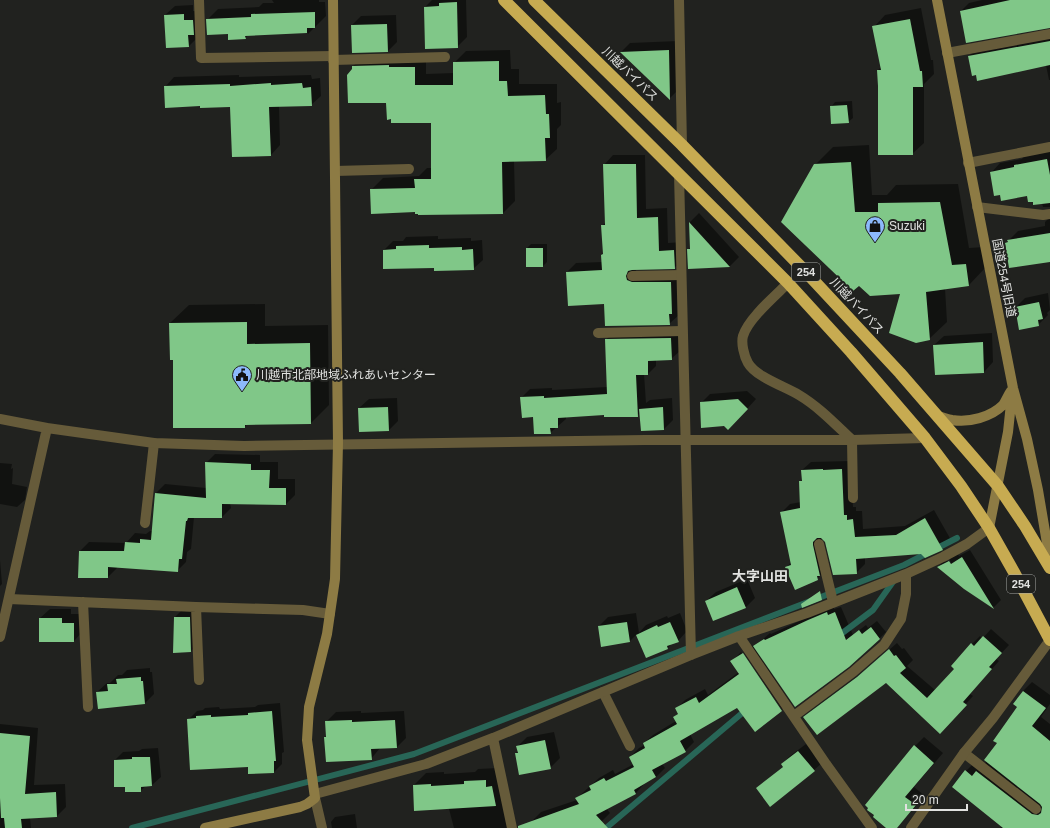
<svg xmlns="http://www.w3.org/2000/svg" width="1050" height="828" viewBox="0 0 1050 828" font-family="Arial,'Noto Sans JP',sans-serif">
<style>
.shadow{fill:#0007}
.lines{fill:none;stroke-linecap:round;stroke-linejoin:round}
.stream{stroke:#286657;stroke-width:6}
.building{fill:#80c788}
.lane{stroke:#665b3a;stroke-width:10}
.street{stroke:#665b3a;stroke-width:10}
.secondary{stroke:#8d7b44;stroke-width:10}
.highway{stroke:#c7ab51;stroke-width:12}
.labels{text-anchor:middle;dominant-baseline:central;stroke-width:4;stroke-linejoin:round;paint-order:stroke}
.shield{fill:#21221f;stroke:#a7a8a6;stroke-width:1}
.shield-label{font-size:11px;font-weight:bold;fill:#e1e2e0}
.street-label{font-size:12px;fill:#e1e2e0;stroke:#21221f}
.poi-label{font-size:12px;fill:#e1e2e0;stroke:#21221f;text-anchor:start}
.quarter-label{font-size:14px;font-weight:bold;fill:#e1e2e0;stroke:#21221f}
</style>
<rect width="100%" height="100%" fill="#21221f"/>
<!-- shadow -->
<path class="shadow" d="M272 0H319V2H325L326 16 308 34 307 32 248 35 245 38 229 33 207 20 218 9 259 7 263 3H274Z
M432 0H466L467 37 457 47 425 7Z
M982 0H1050V27L961 11 969 3Z
M193 5V11H202L198 37 189 46 165 15 175 6Z
M921 8 931 60H933L934 74 924 84V143L912 154 878 70 881 67 874 27 885 15Z
M396 15 397 42 388 51 352 25 361 16Z
M1050 34V80H1049L1046 65 969 56 978 47Z
M678 41 679 89 670 98 621 52 630 43Z
M510 50 511 69H519V84H557V103L561 102V125L557 129V149L545 160 514 161 515 201 503 213 419 214 371 190 383 178 419 176 427 168H432V122L387 102 353 69V66L365 55H426V74L454 73V63L466 51Z
M239 75V77L311 75 312 79 320 78 321 96 311 105 279 106 280 145 271 155 231 106 201 105 165 87 174 77Z
M852 101 853 118 848 122 831 107 835 102Z
M869 145 872 195H887L896 185 958 184 969 248 984 247 986 267 969 285 945 288 947 322 929 339 901 293 815 165 833 147Z
M1050 151V207H1043L1042 203 1034 200 1028 195 1001 194 991 173 1000 163 1022 159 1024 156Z
M613 155H645L646 209 667 208 668 243 683 242 684 259 674 268H635L636 271 641 274 680 273 679 315 669 324 605 303 567 272 576 263 602 262 604 253 602 226 605 223 604 165Z
M699 213 739 257 730 266 689 268 688 250 691 247 690 222Z
M1050 217V261L1006 243 1018 231 1045 226V222Z
M438 236V239L471 238V241L482 240 483 260 473 269 435 267 384 250 393 241H403L406 237Z
M531 244H547V262L543 266 527 248Z
M1048 293 1050 310 1047 313 1048 315 1038 325 1016 307 1025 298Z
M265 304V326L328 325 329 405 311 423 247 424 245 427 174 359H171L170 323 189 305Z
M679 330 680 351 671 359 656 360V366L648 374H644L646 403 650 400 672 398 673 420 664 429 640 413 637 416 605 414 566 416V419L550 433 534 416 521 398 530 389 552 388V390L607 387 606 340 614 331Z
M992 333 993 362 984 372 936 374 934 345 944 336Z
M747 391 756 399 737 420 701 403 710 394Z
M397 398 398 421 389 430 359 408 369 399Z
M215 454 260 455V462H278V479H295V495L286 504 230 503 231 508 222 517H194L191 549 187 552 186 562 177 571 117 567V568L108 577H79L80 551 89 542 126 543 135 533 146 534 150 531H153L156 493 165 484 206 488V463Z
M850 461 853 507H856V511H862L863 529 905 526 934 510 951 540 942 549 921 553 865 557V564L856 573 821 536 828 567 817 579 786 568 791 562 782 512 790 504 801 502 800 482 803 479 802 470 811 462Z
M0 463 12 464 11 469 13 468 12 484 27 487 25 500 17 507 0 504Z
M970 550 1001 600 994 607 965 588 938 567 946 559 949 563H951L949 558 958 554 959 556Z
M0 560 2 584 0 586Z
M747 579 755 598 746 607 706 601 716 592Z
M834 607V609L841 607 853 635 866 625 868 628 877 621 886 632 878 640 755 646 770 633 771 634 815 614Z
M50 609H71V614H83V631L74 641 40 618Z
M183 609H198L199 643 191 651 175 617Z
M636 613 639 633 646 625 667 616 668 618 680 613 687 631 678 641 672 643 668 648 647 657 637 634 629 642 599 626 608 617Z
M991 629 1009 645 996 659 999 661 970 694 973 696 947 725 886 683 874 690 805 717 812 710 866 670 897 643 902 649 904 648 913 660 907 666 935 690 955 668 952 666 972 644 980 636 982 639Z
M752 645 790 702 782 709 743 651Z
M741 652 781 711 737 706 690 734 694 742 685 751 662 764 665 768 656 777 644 783V784L636 793 606 808 610 813 595 828H535L532 821 541 812 577 800V798L599 778 613 770 615 774 634 764 630 757 639 748 645 745 644 743 653 735 676 721 674 717 679 713 676 709 685 700 705 689 708 695 739 672 732 661Z
M150 668V672H152L154 694 145 703 97 692 107 683H110L118 675H122L127 670Z
M1032 682 1050 695V704L1041 717 1050 724V828H1000L1002 826 966 771 975 762 981 767 987 761 1019 707 1023 691Z
M280 703 284 752 282 753V764L274 772 249 766 188 720 197 711 203 710 205 708 219 707 220 709 255 707 258 705Z
M361 711V713L404 711 406 738 397 747 380 748 371 759 325 737 327 735 326 722 336 712Z
M0 724 38 728 34 785 65 784 66 807 57 816 30 818 31 828H0Z
M554 732 560 758 550 768 516 753 518 751 517 747 527 737Z
M924 737 943 753 914 787 925 796 896 828H888L915 746Z
M806 744 822 763 814 770 757 788 784 766 782 764 790 756Z
M158 748 161 777 152 785 146 786 140 791 126 786 115 760 123 752 139 751 142 749Z
M498 768 504 774 517 828H454L449 809H446V808L414 785 426 773 444 772V774L475 772 478 769Z
M355 814 357 828H332L331 822 335 817Z"/>
<g class="lines">
<!-- stream -->
<path class="stream" d="M837 637 873 610 895 579
M132 828 414 754 904 565 957 538
M606 828 747 709"/>
</g>
<!-- building -->
<path class="building" d="M1010 0H1050V28L966 43 960 11Z
M457 2 458 48 425 49 424 7 439 6V3Z
M315 12V28H307V33L245 36 246 39 228 40V34L207 35 206 19 251 17V14Z
M184 14V20H193L194 35H188L189 47 166 48 164 15Z
M910 19 920 71H922L923 87H913V155H878V86L877 70H881L872 26Z
M387 24 388 52 352 53 351 25Z
M1050 41V65L977 81 976 75 972 76 968 56Z
M669 50 670 100 620 52Z
M499 61V81H507L508 96 545 95 546 114H549L550 138H545L546 161 502 162 503 214 418 215V214H415V212L371 214 370 189 415 188 414 179H431V123H391V119L387 120 386 103H348L347 75 352 69V66L389 65V67H415V85H453V62Z
M271 83V85L302 83 303 88 311 87 312 106 269 107 271 156 232 157 230 107 200 108V106L165 108 164 86 230 84V86Z
M847 105 849 123 831 124 830 106Z
M1047 159 1050 175V203L1033 205V202H1028L1027 196 1001 201 1000 195 994 196 990 172 1014 167V165Z
M851 162 855 212H878V203L940 202 952 265 966 264 969 286 926 292 930 340 916 343 889 333 900 294 870 296 859 286 853 291 781 222 814 164Z
M603 164H636L637 218 658 217 659 251 674 250 675 269 632 270 628 271 626 276 627 280 632 282H671L672 314H669L670 325 605 326 604 304 568 306 566 272 602 270 601 255 603 254 601 225H605Z
M689 222 730 267 688 269 687 249H690Z
M1050 233V262L1009 268 1005 243 1008 242 1007 240Z
M429 245V248L462 247V250L473 249 474 270 434 271V268L383 269V250L396 249V246Z
M526 248H543V267H526Z
M1039 302 1043 319 1038 320 1039 326 1019 330 1015 307Z
M247 322V344L310 343 311 424 245 425V428H173V360H170L169 323Z
M671 338 672 360 648 361V375H636L638 417H604V415L558 418V428H550L551 434H534L533 417 522 418 520 397 544 396V398L607 394 605 339Z
M983 342 984 373 935 375 933 345Z
M738 399 748 409 728 430 724 426 701 428 700 402Z
M388 407 389 431 359 432 358 408Z
M663 407 664 430 641 431 639 409Z
M205 462 251 464V470H270L269 488H286V505L222 504V518H188L187 521H186L182 559H179L178 572 108 567V578H78L79 551H124L125 542 140 543V539L151 540 155 493 206 498Z
M823 469V470L842 469 844 515H847V520L853 519 855 537 896 535 925 518 943 550 925 558 921 554 856 559 857 574 833 575 825 542 821 538H817L813 542V545L820 576H817L818 580 795 590 785 567 791 565 780 512 800 508 799 481H802L801 470Z
M962 557 994 609 964 589 937 567 949 561 951 564Z
M737 587 746 608 713 621 705 601Z
M820 591 822 600 802 608 801 604Z
M827 612 828 615 835 612 846 640 859 630 862 634 871 627 880 639 849 667 795 707 753 646 764 639 765 640 808 620Z
M174 617H190L191 652 173 653Z
M39 618H62V623H74V642H39Z
M627 622 630 642 601 647 598 626Z
M670 622 679 642 667 646 668 649 646 658 636 635 657 625 658 627Z
M983 636 1002 653 989 667 992 669 963 702 967 705 940 734 886 683 817 735 803 717 857 677 889 649 894 656 896 655 906 668 900 673 927 698 954 669 951 666 971 643 974 646Z
M743 653 782 711 755 732 737 708 680 741 686 752 652 770 656 777 634 790 636 794 596 815 608 828H518V826L579 804 575 798 591 790 589 786 604 778 606 781 634 767 629 757 645 748 643 743 677 724 673 717 678 714 675 708 696 697 699 703 739 674 730 661Z
M141 677V681H143L145 704 98 709 96 692 108 691 107 684H117L116 679Z
M1023 691 1046 708 1032 726 1050 741V828H1003L952 787 965 770 972 776 976 771 1032 814 1038 815 1041 813 1042 807 1040 804 984 760 997 743 993 741 1017 707 1013 704Z
M272 711 276 761H274V773L248 774V767L190 770 187 719 196 718V716L211 715V717L248 715V713Z
M352 720V722L395 720 397 748 371 749 372 760 326 762 324 737H326L325 721Z
M0 733 30 736 25 794 56 792 57 817 21 819 22 828H5L4 818H1L0 798Z
M545 740 551 769 519 775 515 753H518L516 746Z
M914 745 934 763 905 797 916 805 897 828H886L873 817 874 815 867 810 868 808 865 805Z
M798 751 815 771 770 807 756 788 783 767 781 764Z
M132 757H150L152 786 141 787V792H125V787H114V760L132 759Z
M486 780V787L492 786 496 806 414 811 413 785 431 784V786L464 784V781Z"/>
<g class="lines">
<!-- lane -->
<path class="lane" d="M947 53 1050 34
M333 60 445 57
M968 163 1050 147
M335 171 409 169
M977 207 1043 215 1050 214
M632 276 681 275
M788 283C775 296 748 319 743 336 741 343 744 356 748 363 756 377 784 386 799 395 819 407 835 424 852 440L853 498
M598 333 682 331
M145 523 154 443
M819 544 833 602
M9 599 196 607 303 610 330 614
M83 602 88 707
M196 607 199 680
M603 692 630 746
M964 753 1036 809
M315 798 322 828"/>
<!-- street -->
<path class="street" d="M199 0 201 58 333 56
M679 0 682 145
M679 174 691 655
M0 419 47 428 154 443 244 446 645 440H852L925 438
M739 636 826 764 872 828
M0 637 47 428
M794 716 853 672 884 645 901 619 906 594V574
M493 738 512 828
M315 794 426 764 493 738 691 655 739 636 807 613 906 574 943 557 967 544 989 528
M911 828 964 753 993 718 1050 640"/>
<!-- secondary -->
<path class="secondary" d="M937 0 1013 388 1027 439 1038 490 1050 561
M937 416C942 417 947 419 952 420 969 423 991 417 1003 405 1006 401 1008 395 1011 391
M989 528 1008 432 1012 394
M205 828 300 807 307 804 315 798 307 740 309 707 327 634 335 579 338 443 333 0"/>
<!-- highway -->
<path class="highway" d="M504 0 788 283 851 352 925 438 961 486 989 528 1015 574 1050 640
M534 0 682 145 804 270 900 373 998 486 1025 526 1050 568"/>
</g>
<!-- icons -->
<defs>
<g id="shop-pin" transform="scale(1)"><path d="M0 17L-7.5 6A9.5 9.5 0 1 1 7.5 6Z" fill="#8cb9fc" stroke="#21221f"/><path d="M-5-2.5h2.3a2.7 3.5 0 0 1 5.4 0H5L5.5 6h-11ZM-1.5-2.5h3a1.5 2.3 0 0 0-3 0Z" fill="#111"/></g>
<g id="civic-pin" transform="scale(1)"><path d="M0 17L-7.5 6A9.5 9.5 0 1 1 7.5 6Z" fill="#8cb9fc" stroke="#21221f"/><path d="M-.6-6.5H3V-4.5H.6V-3L4-1V1h2V6H-6V1h2V-1L-.6-3ZM-1.2 2.5V6h2.4V2.5Z" fill="#111"/></g>
</defs>
<g fill-rule="evenodd">
<use href="#shop-pin" x="875" y="226"/>
<use href="#civic-pin" x="242" y="375"/>
</g>
<g class="labels">
<!-- shield labels -->
<g class="shield">
<rect x="792" y="263" width="28" height="18" rx="3"/>
<rect x="1007" y="575" width="28" height="18" rx="3"/>
</g>
<g class="shield-label">
<text x="806" y="272">254</text>
<text x="1021" y="584">254</text>
</g>
<!-- street labels -->
<g class="street-label">
<text transform="translate(630 74) rotate(44)">川越バイパス</text>
<text transform="translate(1004 278) rotate(79)">国道254号旧道</text>
<text transform="translate(857 306) rotate(47)">川越バイパス</text>
</g>
<!-- poi labels -->
<g class="poi-label">
<text x="889" y="226">Suzuki</text>
<text x="256" y="375">川越市北部地域ふれあいセンター</text>
</g>
<!-- quarter labels -->
<g class="quarter-label">
<text x="760" y="576">大字山田</text>
</g>
</g>
<!-- scale -->
<path d="M906 804v6h61v-6" fill="none" stroke="#e1e2e0" stroke-width="2"/>
<text x="912" y="804" font-size="12" fill="#e1e2e0" stroke="#21221f" stroke-width="3" paint-order="stroke">20 m</text>
</svg>
